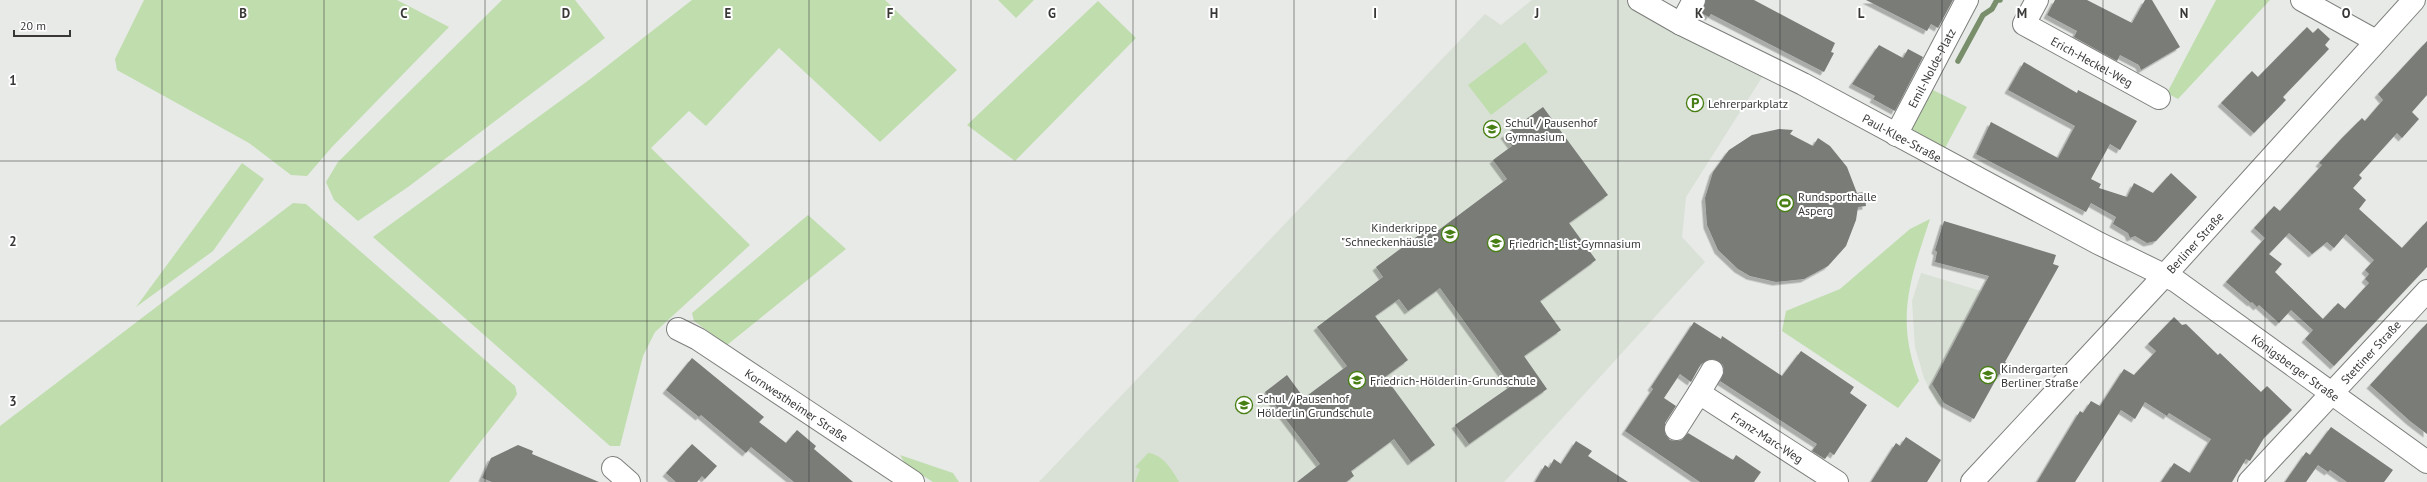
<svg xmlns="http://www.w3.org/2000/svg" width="2427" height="482" viewBox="0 0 2427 482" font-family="'PT Sans',sans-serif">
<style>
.built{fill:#d9e0d5}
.green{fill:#c0ddae}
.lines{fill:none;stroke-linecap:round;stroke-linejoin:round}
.stream{stroke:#798f6c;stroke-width:5.5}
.building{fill:#797b77;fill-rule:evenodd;filter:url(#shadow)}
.minor-casing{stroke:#7c7f7b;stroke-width:24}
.minor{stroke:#fff;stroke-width:22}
.grid{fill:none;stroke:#383937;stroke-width:1;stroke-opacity:0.55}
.labels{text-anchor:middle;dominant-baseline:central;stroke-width:4;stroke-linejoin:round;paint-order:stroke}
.street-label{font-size:12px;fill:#383937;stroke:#fff}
.poi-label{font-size:12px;fill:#383937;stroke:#fff;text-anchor:start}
.grid-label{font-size:13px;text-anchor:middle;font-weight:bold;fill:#383937;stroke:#fff;stroke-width:4;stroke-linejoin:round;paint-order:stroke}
</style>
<defs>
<filter id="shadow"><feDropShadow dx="-3.5" dy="3.5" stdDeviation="0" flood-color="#0004"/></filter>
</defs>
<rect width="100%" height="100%" fill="#e7eae6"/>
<!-- built -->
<path class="built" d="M1532 0H1630L1766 71 1686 197 1682 237 1705 262 1504 482H1039L1485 14 1501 25Z
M1921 273 1981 291 1932 383 1944 402 1938 405 1924 378 1915 347 1912 301Z"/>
<!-- green -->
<path class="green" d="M144 0H397L449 27 332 147 307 176 291 175 249 143 117 70 115 59Z
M502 0H575L605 38 408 187 358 221 334 200 326 182 338 162Z
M692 0H885L957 70 880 142 779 48 706 126 689 111 651 148 750 245 655 332 643 356 620 446H610L373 237 589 80Z
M998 0H1034L1016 18Z
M2216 0H2270L2178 99 2167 93Z
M1098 1 1136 38 1015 161 967 125Z
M1525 42 1548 72 1491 115 1468 85Z
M1929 88 1967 107 1945 148 1908 127Z
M242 163 264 179 213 251 136 307Z
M293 203 306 204 515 386 517 394 514 399 449 482H0V426Z
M808 215 846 249 727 345 694 321 692 313Z
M1930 219C1910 280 1895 318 1919 381L1898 408 1782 331 1786 311 1840 289 1910 229Z
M1148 453C1162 454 1172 469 1179 482H1135L1140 469 1135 467Z
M900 455 953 473 959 482H933L906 465Z"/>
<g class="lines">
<!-- stream -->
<path class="stream" d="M1958 61 1983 15 1992 9 1997 0H2000"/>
</g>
<!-- building -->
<path class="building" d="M1706 0H1754L1835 43 1831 52 1834 53 1824 72 1711 14 1709 17 1701 13Z
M1866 0H1953L1938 28 1931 24 1927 31Z
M2055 0H2087L2132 23 2145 0H2152L2180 47 2141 70 2139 65 2120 55 2117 61 2074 37 2077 31 2047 15Z
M2307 27 2313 33 2318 28 2330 39 2325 45 2329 49 2283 97 2286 100 2254 133 2221 103 2252 71 2258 77Z
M2427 41V95L2412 112 2419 119 2402 138 2397 133 2359 175 2362 178 2353 188 2366 200 2359 209 2402 248 2427 221V267L2334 366 2305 339 2313 330 2291 310 2279 323 2259 305 2257 307 2252 302 2251 303 2226 282 2265 238 2254 228 2274 206 2280 211 2322 165 2319 163 2342 138 2362 118 2365 121 2383 100 2378 94ZM2289 233 2312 254 2327 242 2334 248 2346 234 2374 260 2365 270 2369 274 2365 279 2369 283 2345 309 2338 303 2323 319 2275 272 2282 264 2269 254Z
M1879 45 1903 58 1908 49 1923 57 1895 111 1873 99 1875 96 1852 84Z
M2024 62 2077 93 2078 90 2137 121 2120 150 2110 144 2091 179 2101 184 2099 188 2127 197 2134 183 2153 193 2171 173 2197 197 2156 241 2147 243 2135 236 2130 238 2128 233 2113 224 2116 217 2091 203 2086 212 1976 154 1991 122 2058 158 2075 126 2008 90Z
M1543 107 1608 195 1569 223 1596 260 1540 301 1561 330 1524 356 1547 389 1469 444 1455 425 1511 386 1440 288 1408 311 1399 299 1375 316 1408 360 1385 377 1435 445 1411 462 1394 439 1351 471 1354 476 1346 482H1297L1320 464 1265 392 1287 375 1304 398 1347 366 1317 327 1383 277 1376 267 1427 229 1432 235 1507 179 1493 160 1512 146 1504 135Z
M1779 129 1793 130 1790 134 1813 146 1818 138 1830 146 1847 167 1857 193 1864 192 1866 206 1858 207 1856 220 1846 246 1828 266 1804 279 1776 282 1750 276 1738 269 1718 250 1707 225 1705 198 1713 172 1729 150 1752 135Z
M1944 221 2056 255 2053 264 2059 266 2005 362 2008 364 2001 375 1999 374 1974 419 1944 403 1932 384 1989 276 1935 262 1937 252 1935 250Z
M2174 317 2182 325 2186 324 2218 355 2220 353 2261 392 2267 386 2292 410 2264 438 2250 461 2246 459 2232 482H2161L2174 463 2190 473 2211 439 2169 413 2167 416 2145 402 2135 419 2121 410 2075 482H2037L2080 411 2083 413 2091 401 2100 406 2124 369 2134 375 2156 351 2148 344Z
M1694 322 1721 339 1722 336 1782 376 1801 351 1854 387 1850 393 1867 405 1834 455 1830 452 1825 459 1812 451 1817 444 1720 381 1724 372 1723 365 1713 359 1701 364 1691 382 1680 374 1664 398 1676 406 1665 423V434L1670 440 1676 441 1682 440 1688 433 1733 460 1736 455 1761 472 1754 482H1700L1625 431 1653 389 1651 387Z
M2427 323V434L2410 421 2370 385Z
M692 358 764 417 759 422 786 443 797 430 816 446 814 449 853 482H794L751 447 746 453 701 415 699 417 666 390Z
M2331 427 2393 470 2384 482H2347L2330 470 2328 472 2318 465 2306 482H2285L2306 452 2310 455Z
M1906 437 1941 460 1927 482H1871L1896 443 1900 446Z
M1576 441 1592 451 1588 456 1628 482H1535L1545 465 1549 468 1554 459 1561 464Z
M692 444 717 466 705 479 702 476 697 482H676L666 473Z
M518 445 533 451 532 454 599 482H492L482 478 491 458Z"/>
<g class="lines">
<!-- minor casing -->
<g class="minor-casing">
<g id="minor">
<path id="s1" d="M1639 0 1681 24 1803 84 2098 243 2176 281 2427 462"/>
<path id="s2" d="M2037 0 2024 24 2159 98"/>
<path d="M2302 0 2376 41"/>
<path d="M1681 24 1694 0"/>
<path id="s3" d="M1896 135 1967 0"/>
<path id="s4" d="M678 329 698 339 913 482"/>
<path d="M1699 393 1712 371"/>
<path id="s5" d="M1676 429 1699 393 1837 482"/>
<path d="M613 468 629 482"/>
<path id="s6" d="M1972 482 2165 275 2414 0"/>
<path id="s7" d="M2249 482 2427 291"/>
</g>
</g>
<!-- minor -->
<use href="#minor" class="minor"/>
</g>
<!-- grid -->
<path class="grid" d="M162 0V482M324 0V482M485 0V482M647 0V482M809 0V482M971 0V482M1133 0V482M1294 0V482M1456 0V482M1618 0V482M1780 0V482M1942 0V482M2103 0V482M2265 0V482M0 161H2427M0 321H2427"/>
<!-- icons -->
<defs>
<g id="parking-ring" transform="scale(0.9)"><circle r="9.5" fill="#fff" stroke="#487f15" stroke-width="1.5"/><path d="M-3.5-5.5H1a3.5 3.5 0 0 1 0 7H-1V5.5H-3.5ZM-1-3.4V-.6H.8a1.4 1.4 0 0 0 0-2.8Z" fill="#487f15"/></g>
<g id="school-ring" transform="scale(0.9)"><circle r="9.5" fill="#fff" stroke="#487f15" stroke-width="1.5"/><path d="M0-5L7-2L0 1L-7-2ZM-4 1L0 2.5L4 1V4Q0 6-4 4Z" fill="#487f15"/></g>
<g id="stadium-ring" transform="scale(0.9)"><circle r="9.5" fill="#fff" stroke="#487f15" stroke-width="1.5"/><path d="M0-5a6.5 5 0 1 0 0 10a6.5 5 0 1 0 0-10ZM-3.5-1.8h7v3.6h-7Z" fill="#487f15"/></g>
</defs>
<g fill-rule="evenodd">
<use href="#parking-ring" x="1695" y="103"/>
<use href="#school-ring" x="1492" y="129"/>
<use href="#stadium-ring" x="1785" y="203"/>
<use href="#school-ring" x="1450" y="234"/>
<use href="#school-ring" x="1496" y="243"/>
<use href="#school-ring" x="1988" y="375"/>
<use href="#school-ring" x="1357" y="380"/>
<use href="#school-ring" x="1244" y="405"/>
</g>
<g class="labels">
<!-- street labels -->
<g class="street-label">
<text stroke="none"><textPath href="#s2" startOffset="105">Erich-Heckel-Weg</textPath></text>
<text stroke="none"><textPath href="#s3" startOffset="76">Emil-Nolde-Platz</textPath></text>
<text stroke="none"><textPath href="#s1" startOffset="297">Paul-Klee-Straße</textPath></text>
<text stroke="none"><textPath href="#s6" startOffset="327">Berliner Straße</textPath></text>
<text stroke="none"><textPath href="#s7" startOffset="178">Stettiner Straße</textPath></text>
<text stroke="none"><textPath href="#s1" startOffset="754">Königsberger Straße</textPath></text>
<text stroke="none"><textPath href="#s4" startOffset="141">Kornwestheimer Straße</textPath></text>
<text stroke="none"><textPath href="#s5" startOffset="124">Franz-Marc-Weg</textPath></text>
</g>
<!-- poi labels -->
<g class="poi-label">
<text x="1708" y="103">Lehrerparkplatz</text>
<text x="1505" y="122">Schul / Pausenhof<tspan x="1505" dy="14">Gymnasium</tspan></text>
<text x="1798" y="196">Rundsporthalle<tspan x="1798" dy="14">Asperg</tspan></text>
<text x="1437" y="227" text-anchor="end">Kinderkrippe<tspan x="1437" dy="14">"Schneckenhäusle"</tspan></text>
<text x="1509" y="243">Friedrich-List-Gymnasium</text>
<text x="2001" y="368">Kindergarten<tspan x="2001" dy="14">Berliner Straße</tspan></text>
<text x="1370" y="380">Friedrich-Hölderlin-Grundschule</text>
<text x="1257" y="398">Schul / Pausenhof<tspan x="1257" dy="14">Hölderlin Grundschule</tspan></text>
</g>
</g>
<g class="grid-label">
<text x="243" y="18">B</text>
<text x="404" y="18">C</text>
<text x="566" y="18">D</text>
<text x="728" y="18">E</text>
<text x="890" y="18">F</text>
<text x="1052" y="18">G</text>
<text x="1214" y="18">H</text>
<text x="1375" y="18">I</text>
<text x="1537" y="18">J</text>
<text x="1699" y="18">K</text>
<text x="1861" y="18">L</text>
<text x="2022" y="18">M</text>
<text x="2184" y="18">N</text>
<text x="2346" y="18">O</text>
<text x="13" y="85">1</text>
<text x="13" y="246">2</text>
<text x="13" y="406">3</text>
</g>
<!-- scale -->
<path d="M14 30v6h56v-6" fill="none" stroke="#383937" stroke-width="2"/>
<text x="20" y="30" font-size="12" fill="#383937" stroke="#ffffff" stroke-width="3" paint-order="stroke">20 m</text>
</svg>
